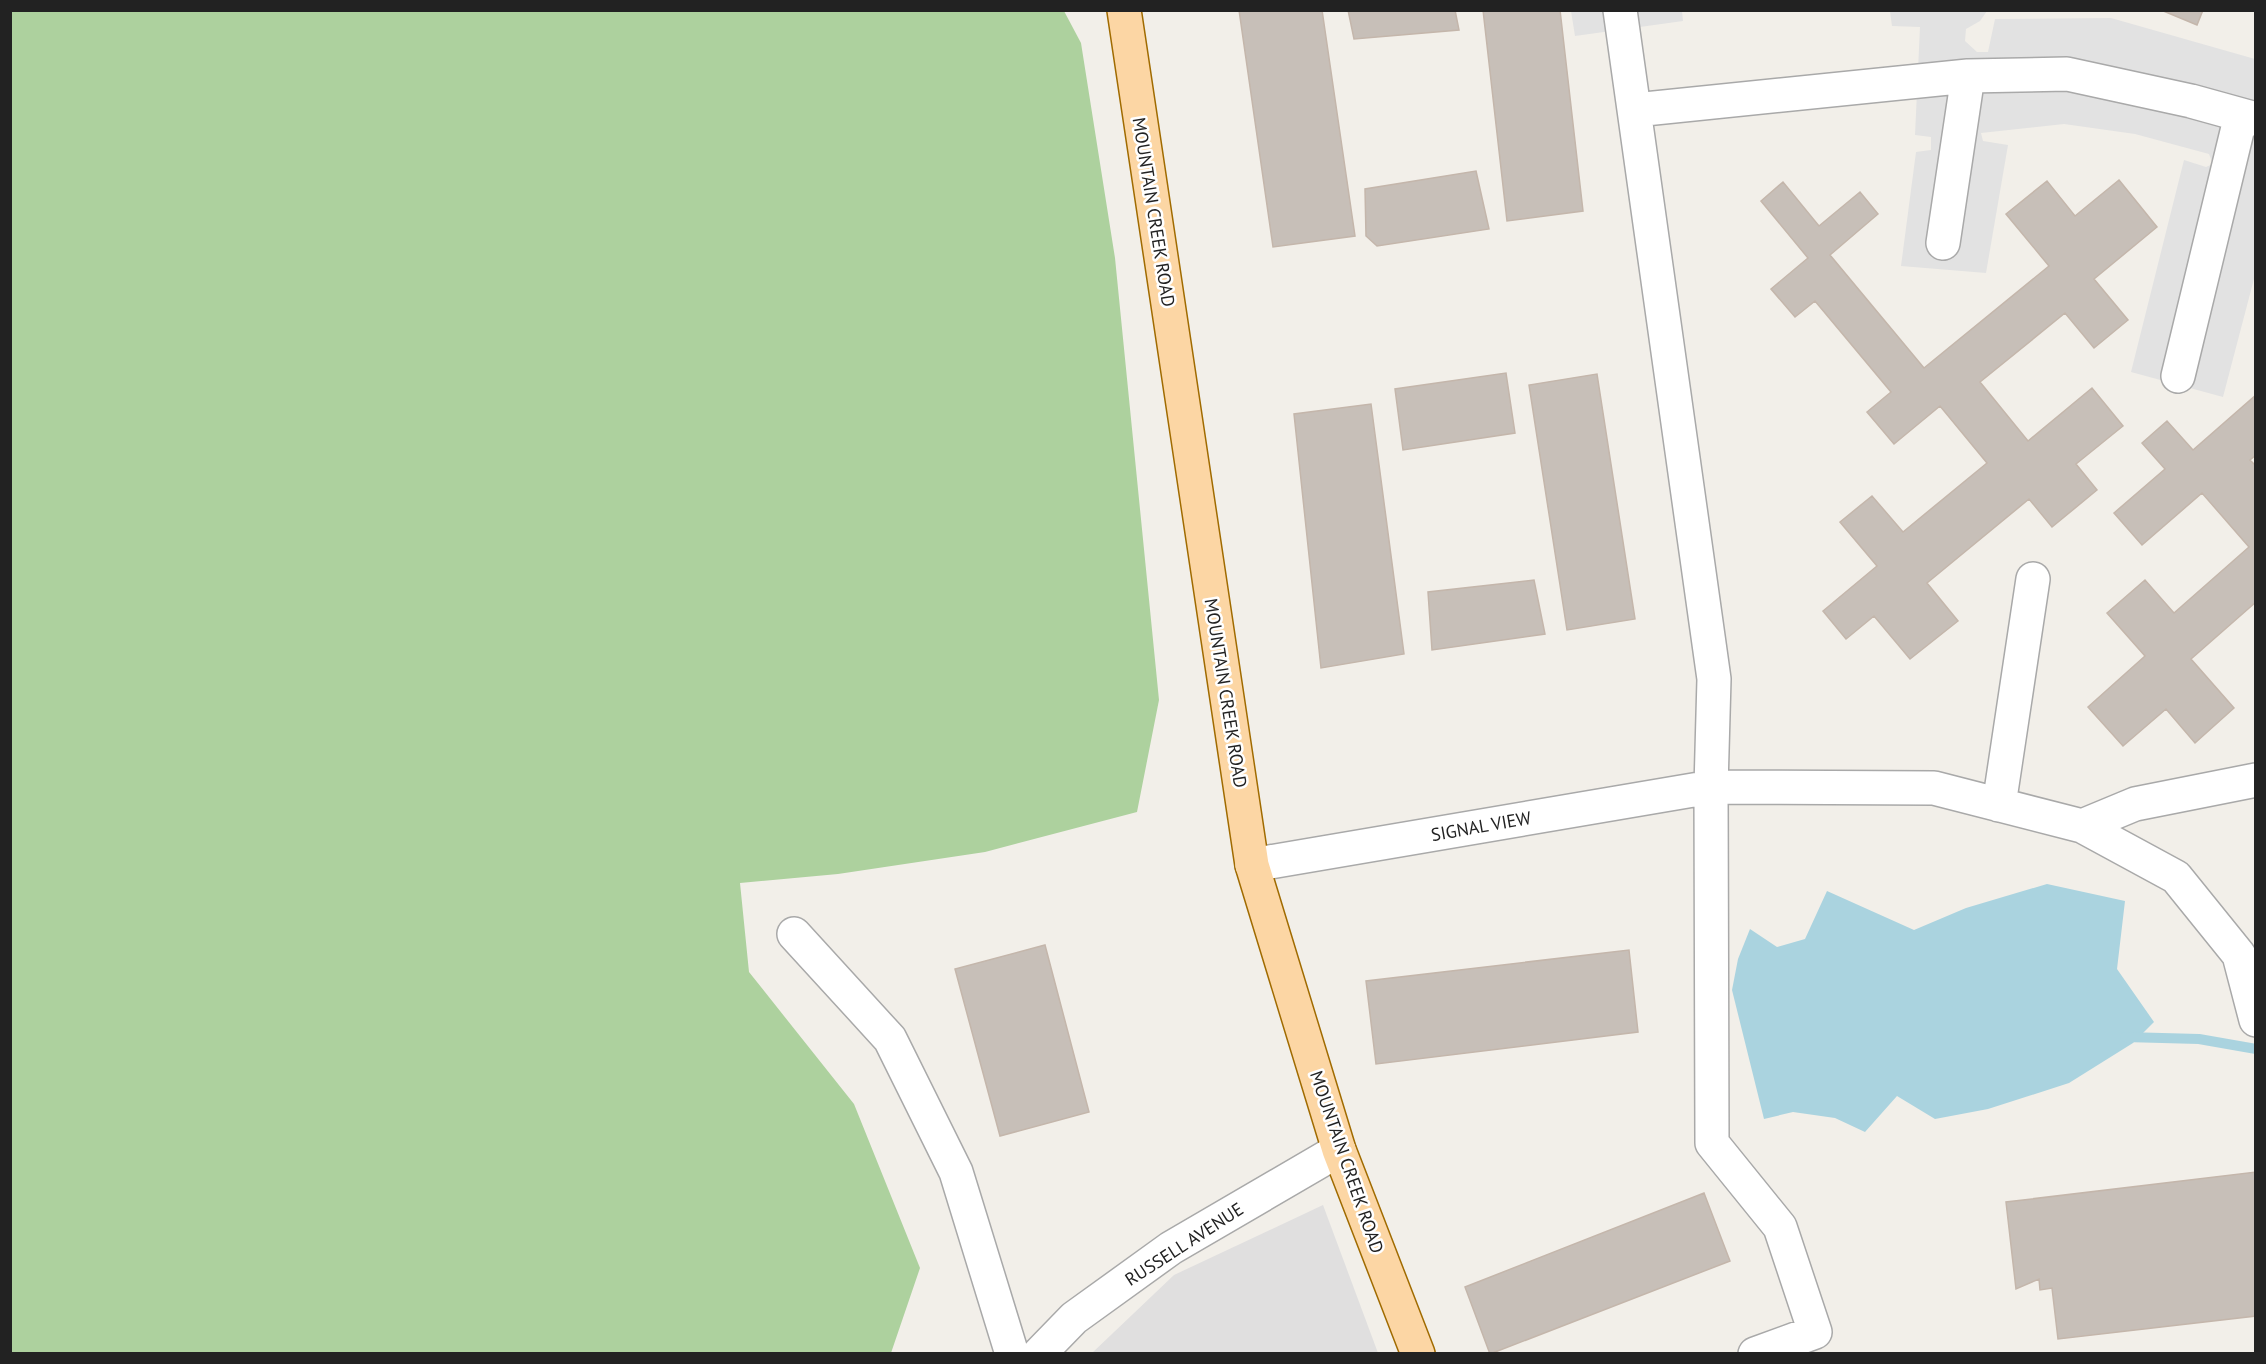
<svg xmlns="http://www.w3.org/2000/svg" width="2266" height="1364" viewBox="0 0 2266 1364" font-family="'PT Sans',sans-serif">
<style>
.residential{fill:#e0dfdf}
.forest{fill:#add19e}
.parking{fill:#e2e2e2}
.water{fill:#aad3df}
.lines{fill:none;stroke-linecap:round;stroke-linejoin:round}
.stream{stroke:#aad3df;stroke-width:10}
.building{fill:#c7bfb8;stroke:#c4b6ab;stroke-width:1.5}
.minor-casing{stroke:#a9a9a9;stroke-width:36}
.major-casing{stroke:#a06b00;stroke-width:36}
.minor{stroke:#fff;stroke-width:33}
.major{stroke:#fcd6a4;stroke-width:33}
.labels{text-anchor:middle;dominant-baseline:central;stroke-width:5;stroke-linejoin:round;paint-order:stroke}
.street-label{font-size:18px;fill:#222;stroke:#fff}
</style>
<rect width="100%" height="100%" fill="#f2efe9"/>
<!-- residential -->
<path class="residential" d="M1323 1205 1378 1353H1092L1174 1275Z"/>
<!-- forest -->
<path class="forest" d="M10 11H1064L1081 43 1115 258 1159 700 1137 812 985 852 838 874 740 883 749 972 854 1104 920 1268 891 1353H11Z"/>
<!-- parking -->
<path class="parking" d="M1571 11H1682L1683 21 1575 36Z
M1890 11H1987L1980 21 1966 29 1965 41 1977 52H1988L1995 19 2111 18 2255 59V275L2223 397 2131 372 2184 160 2206 167 2213 164 2209 154 2135 134 2064 124 1981 133 1983 141 2008 145 1986 273 1901 266 1916 152 1931 150V137L1915 135 1920 27 1892 26Z"/>
<!-- water -->
<path class="water" d="M2047 884 2125 901 2117 969 2154 1022 2133 1043 2069 1083 1988 1109 1935 1119 1897 1096 1865 1132 1835 1118 1793 1112 1764 1119 1732 990 1738 959 1750 929 1777 947 1805 939 1827 891 1914 930 1966 908Z"/>
<g class="lines">
<!-- stream -->
<path class="stream" d="M2125 1037 2199 1039 2256 1049"/>
</g>
<!-- building -->
<path class="building" d="M1239 10H1322L1355 236 1273 247Z
M1348 10H1455L1459 30 1354 39Z
M1483 10H1560L1583 211 1507 221Z
M2161 10H2203L2197 25Z
M1476 171 1489 229 1377 246 1366 236 1365 189Z
M2119 180 2157 227 2094 279 2128 320 2094 348 2065 313 1980 382 2028 441 2092 388 2123 426 2076 464 2097 490 2052 527 2029 499 1927 583 1958 621 1910 659 1874 616 1846 639 1823 611 1877 566 1840 522 1872 496 1903 532 1987 463 1940 406 1894 444 1867 412 1891 392 1815 301 1795 317 1771 289 1808 258 1761 201 1783 182 1819 226 1860 192 1878 214 1830 255 1924 368 2049 266 2006 214 2047 181 2075 216Z
M1506 373 1515 433 1403 450 1395 389Z
M1597 374 1635 619 1567 630 1529 385Z
M2256 395V455L2250 460 2256 466V602L2191 659 2234 708 2195 743 2166 709 2123 746 2088 707 2145 656 2107 613 2145 580 2174 613 2249 547 2202 493 2142 545 2114 513 2165 469 2142 443 2167 421 2193 450Z
M1371 404 1404 654 1321 668 1294 414Z
M1534 580 1545 634 1432 650 1428 592Z
M1045 945 1089 1112 1000 1136 955 969Z
M1629 950 1638 1032 1376 1064 1366 981Z
M2256 1172V1316L2058 1339 2052 1288 2040 1290 2039 1279 2016 1289 2006 1202Z
M1704 1193 1730 1261 1490 1354 1465 1287Z"/>
<g class="lines">
<!-- minor casing -->
<g class="minor-casing">
<path id="minor" d="M1620 10 1714 679 1711 787 1712 1143 1780 1227 1815 1332 1755 1354
M1635 110 1968 76 2067 74 2191 101 2256 119
M1943 243 1968 76
M2178 376 2241 115
M1999 805 2033 579
M2082 826 2135 804 2256 780
M1252 865 1711 787 1934 788 2082 826 2176 877 2239 955 2256 1020
M794 934 890 1039 956 1172 1012 1354
M1039 1354 1074 1318 1171 1248 1339 1150"/>
</g>
<!-- major casing -->
<g class="major-casing">
<path id="major" d="M1124 10 1252 865 1339 1150 1418 1354"/>
</g>
<!-- minor -->
<use href="#minor" class="minor"/>
<!-- major -->
<use href="#major" class="major"/>
</g>
<g class="labels">
<!-- street labels -->
<g class="street-label">
<text transform="translate(1154 212) rotate(81)">MOUNTAIN CREEK ROAD</text>
<text transform="translate(1226 693) rotate(81)">MOUNTAIN CREEK ROAD</text>
<text transform="translate(1481 826) rotate(-10)">SIGNAL VIEW</text>
<text transform="translate(1347 1162) rotate(71)">MOUNTAIN CREEK ROAD</text>
<text transform="translate(1184 1244) rotate(-33)">RUSSELL AVENUE</text>
</g>
</g>
<!-- border -->
<rect width="2266" height="1364" fill="none" stroke="#222222" stroke-width="24"/>
</svg>
